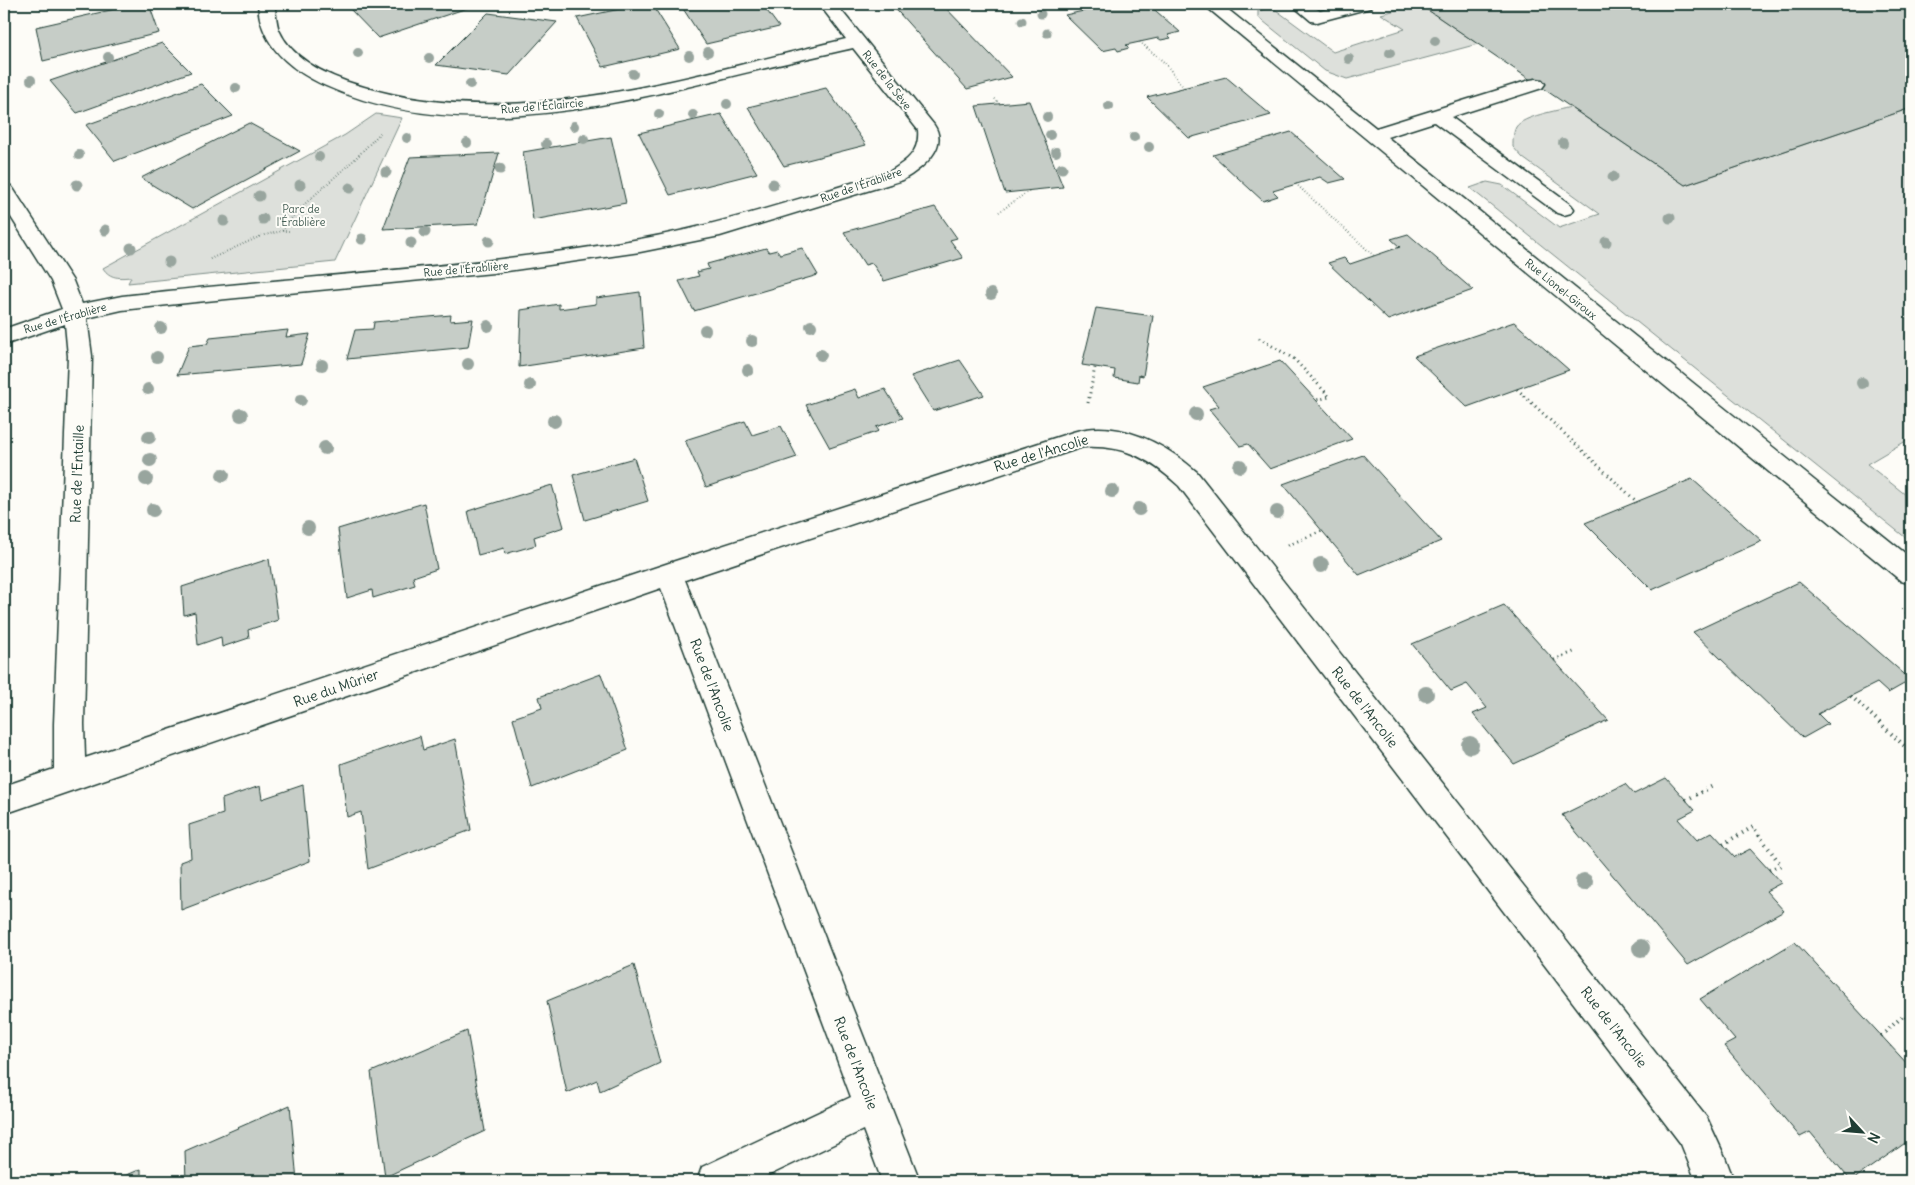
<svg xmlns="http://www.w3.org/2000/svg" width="1915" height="1185" font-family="Delius,sans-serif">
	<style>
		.green { fill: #dde0db; stroke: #7e8e88 }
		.building { fill: #c6cdc7; stroke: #1f3d34 }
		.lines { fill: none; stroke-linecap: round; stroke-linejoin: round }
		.minor-casing { stroke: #1f3d34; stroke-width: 3 }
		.path-far2 { stroke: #1f3d34; stroke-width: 2; stroke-dasharray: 0.5 2.5; stroke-linecap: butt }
		.path-far1 { stroke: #1f3d34; stroke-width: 3; stroke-dasharray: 1 4; stroke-linecap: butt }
		.path { stroke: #1f3d34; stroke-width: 4; stroke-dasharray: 1 4.5; stroke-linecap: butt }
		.minor { fill: #fdfcf7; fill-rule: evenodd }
		.tree { fill: #98a59e }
		.labels { text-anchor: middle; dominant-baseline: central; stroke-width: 4; stroke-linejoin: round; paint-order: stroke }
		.far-street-label { font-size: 11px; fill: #1f3d34; stroke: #fdfcf7 }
		.far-park-label { font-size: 11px; fill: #455e55; stroke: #fdfcf7 }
		.street-label { font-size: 14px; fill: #1f3d34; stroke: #fdfcf7 }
	</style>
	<rect width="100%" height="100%" fill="#fdfcf7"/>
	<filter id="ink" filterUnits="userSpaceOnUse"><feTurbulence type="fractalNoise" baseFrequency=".02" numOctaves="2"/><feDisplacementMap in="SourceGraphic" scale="10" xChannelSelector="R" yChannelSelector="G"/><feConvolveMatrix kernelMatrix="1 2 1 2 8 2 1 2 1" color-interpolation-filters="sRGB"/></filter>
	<g filter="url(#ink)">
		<path class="green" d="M1419,4L1478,44L1347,79L1325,71L1258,17V11L1269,8L1276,10L1333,52L1405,29L1381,14Z
			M1570,107L1685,185L1911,108V438L1867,464L1911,499V542L1470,188L1487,182L1502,185L1559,228L1600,214L1523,158L1513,147C1513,140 1513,133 1516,127C1523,116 1557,111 1570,107Z
			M376,114L402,118L335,262L128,283L131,277C120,278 110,279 103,268L345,135Z"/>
		<path class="building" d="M137,4H149L159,33L43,61L36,27Z
			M363,4H475L476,5L378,38L349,8Z
			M644,4H652L680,49L603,67L577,18Z
			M680,4H762L779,27L706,44Z
			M891,4H942L1012,77L967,89Z
			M1116,4H1148L1180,32L1168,35L1171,38L1161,40L1158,38L1126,45L1129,48L1118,51L1116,48L1102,51L1065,15Z
			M1419,4H1911V108L1685,185Z
			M488,13L557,22L509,75L436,65Z
			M162,43L191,72L77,113L50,81Z
			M1226,77L1271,115L1189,138L1147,97Z
			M201,84L233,116L115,161L86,125Z
			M826,88L866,145L784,166L748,107Z
			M1029,101L1063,187L1005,193L976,106Z
			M721,114L757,173L670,195L639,133Z
			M249,123L300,151L192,209L141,178Z
			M1291,132L1345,179L1329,183L1320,177L1273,191L1278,196L1263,201L1213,155Z
			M611,137L626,203L533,220L523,152Z
			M499,153L478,224L383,229L410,157Z
			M935,207L957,238L950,240L963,258L884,281L872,263L865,265L844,232Z
			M1408,234L1473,290L1388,320L1328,263L1344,258L1350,264L1400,247L1391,239Z
			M766,248L769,252L777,250L780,254L802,248L818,275L694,311L679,281L699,276L697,272L709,269L707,264Z
			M640,292L644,348L519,367L521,310L559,304V309L596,304V298Z
			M1096,308L1153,316L1143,376L1139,375L1138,382L1114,378L1115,370L1082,365Z
			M451,315L450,321L473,319L468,347L347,359L355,330L373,329L374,322Z
			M1514,322L1569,370L1467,407L1414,356Z
			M288,330L286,337L310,334L301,364L177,375L189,346L207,344L210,338Z
			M960,360L984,395L933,411L911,376Z
			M1280,361L1352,439L1270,469L1248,444L1240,446L1209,409L1219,406L1203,387Z
			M855,389L859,398L885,389L903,418L876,427L879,431L830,448L806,405Z
			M745,421L752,435L781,426L797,457L706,487L685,440Z
			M1363,455L1441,541L1359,575L1283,484Z
			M634,458L648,501L585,520L573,475Z
			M1692,479L1762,541L1652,590L1585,523Z
			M552,485L564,527L534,537L536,545L505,554L504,548L478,555L468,511Z
			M424,503L437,569L413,577L415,585L373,598L372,590L347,598L338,529Z
			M269,559L278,620L248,630L249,638L222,647L221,637L198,645L195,612L184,615L182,587Z
			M1799,582L1911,680L1888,693L1877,683L1851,696L1818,714L1828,724L1803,738L1693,632Z
			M1504,605L1608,720L1514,764L1473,714L1487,708L1467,684L1451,691L1412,644Z
			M601,674L628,750L532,788L513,718L542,708L539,697Z
			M420,736L423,750L455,739L471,830L368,869L361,812L347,817L341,764Z
			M1666,778L1695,810L1678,819L1697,840L1712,832L1735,857L1750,849L1781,883L1766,891L1784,911L1688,965L1562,815L1625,784L1634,794Z
			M303,785L310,861L181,910L180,862L191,858L189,825L223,814L222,799L260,786L262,799Z
			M1795,942L1911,1068V1139L1851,1181L1810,1132L1800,1137L1724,1046L1735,1040L1700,999Z
			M634,965L660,1063L600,1091L597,1080L567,1093L547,1001Z
			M467,1031L485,1131L385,1177L371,1072Z
			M290,1105L297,1181H186L185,1151Z
			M141,1169V1181H113Z"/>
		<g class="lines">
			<g class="minor-casing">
				<path id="minor" d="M258,4H274C276,12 276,22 279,30C293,62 333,78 364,87C518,134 694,74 846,39L819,4H836L934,125C950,148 920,170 903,180L720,236L640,252L493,273L196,302L122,310L87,318L92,356L84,724L85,758L669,563L1073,432C1118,418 1165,444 1197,472L1707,1118L1725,1157L1734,1181H1696L1681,1144L1179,486C1149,458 1125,445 1083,447L685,580L920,1181H882L863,1130L757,1181H697L702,1167L851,1097L661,588L4,814V786L54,769V724L68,356L65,324L4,345V329L62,309L51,281L4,206V184L11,186L14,190L73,281L82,304L122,296C294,276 469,269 640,239C725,224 806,196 889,172C907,161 920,152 918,130L853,48C809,58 764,68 720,79C593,110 451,142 326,86C290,70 260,45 258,4Z
					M1203,4H1221L1376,128L1530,80L1536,79L1542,80L1545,84L1542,88L1451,117L1571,205L1574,209L1571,213L1564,215L1557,213L1434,122L1387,137L1911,558V584L1901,581Z
					M1291,4H1309L1320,11L1346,4H1372L1370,8L1317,22L1311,21Z"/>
			</g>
			<path class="path-far2" d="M1140,42L1165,63L1184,88
				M995,99L999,103
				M1296,184L1374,256
				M999,212L1029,191
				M282,231H290
				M210,259L261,236L282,231L297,211L355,159L381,132"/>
			<path class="path-far1" d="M1259,338L1294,359L1330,397L1316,400
				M1517,389L1637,502
				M1088,403L1095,367
				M1288,545L1322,531
				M1902,609L1911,617
				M1554,660L1576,651"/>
			<path class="path" d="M1851,696L1911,752
				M1686,800L1713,786
				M1723,844L1753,827L1781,865L1769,870
				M1881,1036L1904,1015L1911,1022"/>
			<use href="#minor" class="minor"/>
		</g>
		<g class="tree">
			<circle cx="1041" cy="14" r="4.5"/>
			<circle cx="1022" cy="21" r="4.5"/>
			<circle cx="1047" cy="33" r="4.5"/>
			<circle cx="1435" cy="41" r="5"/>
			<circle cx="708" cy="52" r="5"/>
			<circle cx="358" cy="53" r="5"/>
			<circle cx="1390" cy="53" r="5"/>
			<circle cx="689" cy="56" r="5"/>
			<circle cx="108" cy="57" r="5"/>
			<circle cx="429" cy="58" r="5"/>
			<circle cx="1349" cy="59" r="5"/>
			<circle cx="633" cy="74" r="5"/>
			<circle cx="31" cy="80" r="5"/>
			<circle cx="470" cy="84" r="5"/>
			<circle cx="236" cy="88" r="5"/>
			<circle cx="727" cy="104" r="5"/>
			<circle cx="1109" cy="106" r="5"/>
			<circle cx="659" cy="114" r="5"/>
			<circle cx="693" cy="115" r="5"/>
			<circle cx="1047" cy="117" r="5"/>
			<circle cx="574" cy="126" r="5"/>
			<circle cx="1050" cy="135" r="5"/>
			<circle cx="1134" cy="137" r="5"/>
			<circle cx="407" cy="138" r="5"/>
			<circle cx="584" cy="139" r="5"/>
			<circle cx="467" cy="143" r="5"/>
			<circle cx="1563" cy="143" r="5"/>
			<circle cx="546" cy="144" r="5"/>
			<circle cx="1149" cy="147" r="5"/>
			<circle cx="1056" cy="152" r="5"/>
			<circle cx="79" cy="155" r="5"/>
			<circle cx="319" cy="157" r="5"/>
			<circle cx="1062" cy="168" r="5.5"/>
			<circle cx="500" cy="169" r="5.5"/>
			<circle cx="386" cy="172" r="5.5"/>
			<circle cx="1613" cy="177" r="5.5"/>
			<circle cx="773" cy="184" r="5.5"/>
			<circle cx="77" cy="185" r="5.5"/>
			<circle cx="300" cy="185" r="5.5"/>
			<circle cx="350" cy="188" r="5.5"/>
			<circle cx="259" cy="196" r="5.5"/>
			<circle cx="1670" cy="218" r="5.5"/>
			<circle cx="263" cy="219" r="5.5"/>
			<circle cx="224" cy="221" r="5.5"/>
			<circle cx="105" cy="230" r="5.5"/>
			<circle cx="425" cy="232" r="5.5"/>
			<circle cx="362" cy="239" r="5.5"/>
			<circle cx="489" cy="241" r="5.5"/>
			<circle cx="1606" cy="242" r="5.5"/>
			<circle cx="411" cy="243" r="5.5"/>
			<circle cx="131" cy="248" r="5.5"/>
			<circle cx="169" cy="262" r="5.5"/>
			<circle cx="991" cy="294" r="6"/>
			<circle cx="488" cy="326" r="6"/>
			<circle cx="811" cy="326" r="6"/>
			<circle cx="161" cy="328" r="6"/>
			<circle cx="705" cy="330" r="6"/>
			<circle cx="752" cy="341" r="6"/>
			<circle cx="821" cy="355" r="6"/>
			<circle cx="157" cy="357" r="6"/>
			<circle cx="468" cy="364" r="6"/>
			<circle cx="322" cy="365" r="6"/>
			<circle cx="748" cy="370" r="6"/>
			<circle cx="1862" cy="383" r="6"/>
			<circle cx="530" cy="385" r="6"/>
			<circle cx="148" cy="389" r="6"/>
			<circle cx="301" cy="400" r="6"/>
			<circle cx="1196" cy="414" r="7"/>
			<circle cx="241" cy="415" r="7"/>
			<circle cx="554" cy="421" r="7"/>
			<circle cx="149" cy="437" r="7"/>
			<circle cx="325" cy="448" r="7"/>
			<circle cx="150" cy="460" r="7"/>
			<circle cx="1240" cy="466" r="7"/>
			<circle cx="223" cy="475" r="7"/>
			<circle cx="146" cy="479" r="7"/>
			<circle cx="1112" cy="491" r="7"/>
			<circle cx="1139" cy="509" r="7"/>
			<circle cx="153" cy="510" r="7"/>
			<circle cx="1277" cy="512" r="7"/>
			<circle cx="308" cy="528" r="7"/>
			<circle cx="1321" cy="565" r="8"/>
			<circle cx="1426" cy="694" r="8"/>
			<circle cx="1470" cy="745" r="9"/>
			<circle cx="1584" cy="882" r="9"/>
			<circle cx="1641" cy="948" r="9"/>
		</g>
	</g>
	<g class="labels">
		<g class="far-street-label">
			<text transform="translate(887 80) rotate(52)">Rue de la Sève</text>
			<text transform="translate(542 106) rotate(-5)">Rue de l'Éclaircie</text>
			<text transform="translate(861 185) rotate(-19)">Rue de l'Érablière</text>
			<text transform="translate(466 269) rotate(-5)">Rue de l'Érablière</text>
			<text transform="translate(1561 289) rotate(39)">Rue Lionel-Giroux</text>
			<text transform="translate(65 318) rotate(-16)">Rue de l'Érablière</text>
		</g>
		<g class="far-park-label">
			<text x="301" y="209">Parc de<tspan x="301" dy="13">l'Érablière</tspan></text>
		</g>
		<g class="street-label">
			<text transform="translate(1041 453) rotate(-17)">Rue de l'Ancolie</text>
			<text transform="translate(77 474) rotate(-88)">Rue de l'Entaille</text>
			<text transform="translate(712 685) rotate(69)">Rue de l'Ancolie</text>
			<text transform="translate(336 688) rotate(-19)">Rue du Mûrier</text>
			<text transform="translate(1365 707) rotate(52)">Rue de l'Ancolie</text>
			<text transform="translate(1614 1027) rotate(52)">Rue de l'Ancolie</text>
			<text transform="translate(856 1063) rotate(69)">Rue de l'Ancolie</text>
		</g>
	</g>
	<rect width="1915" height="1185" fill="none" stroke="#fdfcf7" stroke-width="20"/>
	<rect x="10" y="10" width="1895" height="1165" fill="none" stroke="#1f3d34" stroke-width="2" filter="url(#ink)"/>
	<g transform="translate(1862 1132) rotate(116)" stroke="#fdfcf7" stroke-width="4" paint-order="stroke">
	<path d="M0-4L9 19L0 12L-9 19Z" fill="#1f3d34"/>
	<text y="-8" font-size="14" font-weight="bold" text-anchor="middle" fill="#1f3d34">N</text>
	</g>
</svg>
